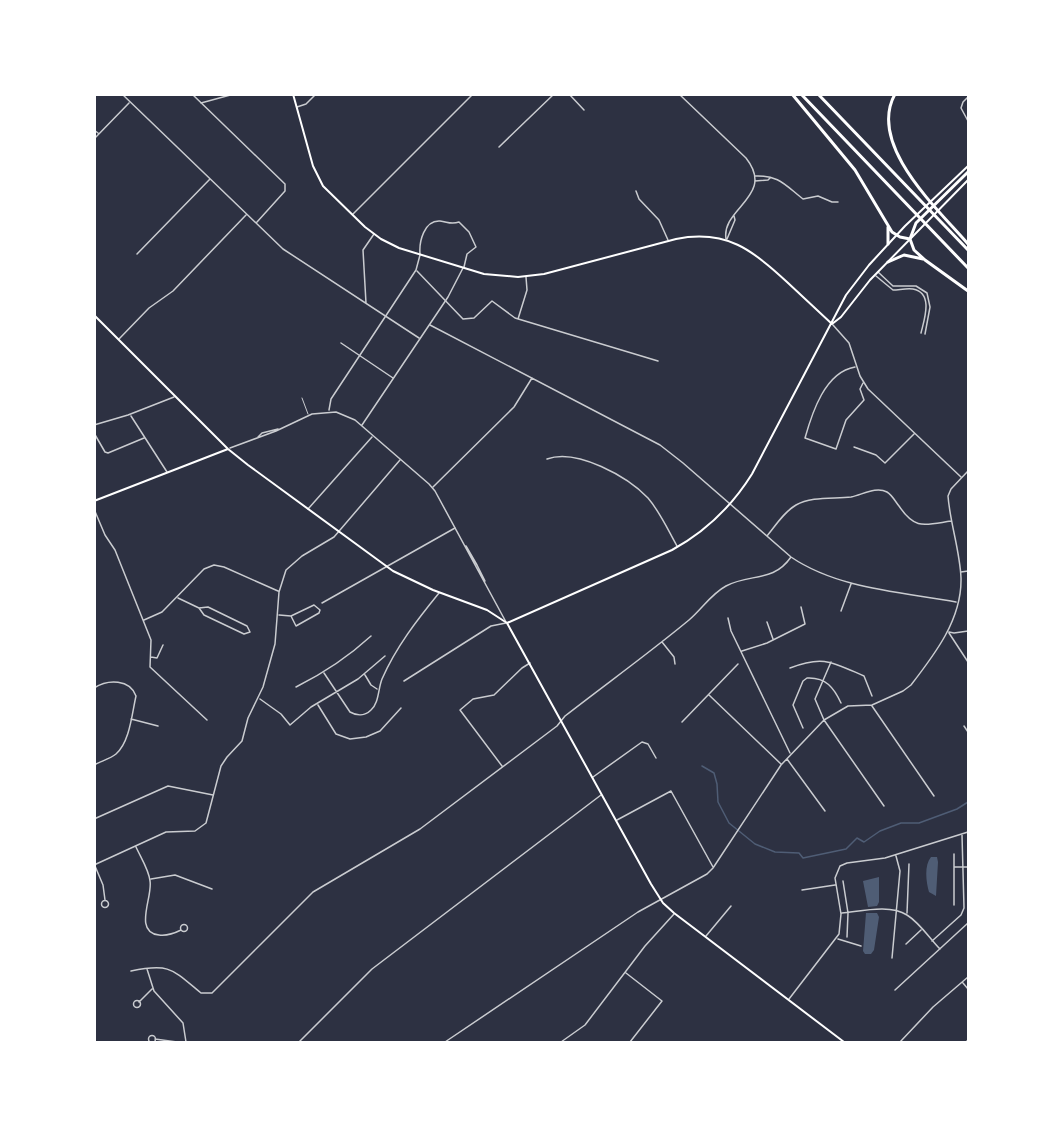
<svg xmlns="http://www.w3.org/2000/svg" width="1063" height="1137" font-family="Mulish,sans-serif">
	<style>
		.water { fill: #4f5d75 }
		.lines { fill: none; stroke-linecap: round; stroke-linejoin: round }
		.stream { stroke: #4f5d75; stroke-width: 1.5 }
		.service { stroke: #caccd0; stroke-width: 1 }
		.minor { stroke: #caccd0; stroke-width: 1.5 }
		.tertiary { stroke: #caccd0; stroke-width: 1.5 }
		.primary { stroke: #fff; stroke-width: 2 }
		.motorway { stroke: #fff; stroke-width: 3 }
	</style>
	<rect width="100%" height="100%" fill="#2d3142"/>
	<path class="water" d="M931,857H937L938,862L936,896L929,892C926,882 924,865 931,857Z
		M879,877V902L877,906L868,907L863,881Z
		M866,913H877L879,917L874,950L871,954H865L863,951Z"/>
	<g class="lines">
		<path class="stream" d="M702,766L714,773L717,784L718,802L729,823L755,844L775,852L799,853L803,858L846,849L857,838L864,842L880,831L901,823H919L957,809L968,802"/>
		<path class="service" d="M302,398L308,414"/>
		<path class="minor" d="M122,94L283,249L419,338
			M192,94L285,184V191L257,222
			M569,94L584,110
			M679,94L746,158C776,196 721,208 726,239
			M968,97L963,102L961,108L968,121
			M201,103L234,94
			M297,107L306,104L316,94
			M94,130L98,133
			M94,139L129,103
			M499,147L554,94
			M755,176C779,175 785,185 803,199L818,196L832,202H838
			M755,181L768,180L770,178
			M636,191L639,199L659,220L668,240
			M353,214L473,94
			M727,239L735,220L734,216
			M137,254L210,179
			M420,254C419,242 424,220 440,221C448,222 451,225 459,222L469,232L476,247L467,254L464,267
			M417,271L463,319L474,318L492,301L515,318L658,361
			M878,272L893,286H916L927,293L930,307L925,334
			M876,276L893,290C899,290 906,288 913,289C934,293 924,320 921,333
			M366,303L363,250L374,234
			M518,319L527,290L526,277
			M430,325L660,445L683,463L791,557C838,589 902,592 956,602
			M833,325L849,343L860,376L868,389L961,477
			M119,339L149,308L173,291L246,215
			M341,343L393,378
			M855,367C825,372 812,413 805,438L836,449L846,420L864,400L860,389L863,383
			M131,416L167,472
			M94,425L128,415L174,397
			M94,433L105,452L108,453L144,438
			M854,447L876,455L885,463L914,434
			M547,459C577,448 628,477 648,498C660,512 668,530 677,546
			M433,487L514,407L532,378
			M94,509L105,535L115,550L151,640L150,667L207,720
			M308,509L372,437
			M767,536C776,525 784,512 796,505C811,496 834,499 851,497C862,495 876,486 887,492C892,495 895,501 899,506C915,530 924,525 951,521
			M961,572L968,571
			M178,598L199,608L204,615L244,634L250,632L247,626L208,607L199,608
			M322,603L455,528
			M841,611L851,584
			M279,615L291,616L314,605L320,610L319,613L296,626L291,616
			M728,618L731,631L790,753
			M144,620L162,612L204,569L214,565L224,567L278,591
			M767,622L773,639
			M949,632L954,633L968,631
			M949,633L968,662
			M662,642L674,657L675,664
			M742,651L767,643L805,624L801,607
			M151,657L157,658L163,645
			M831,662L815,699L824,720L884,806
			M790,668C823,655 832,662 864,676L872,696
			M324,673L350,712C357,716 365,716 371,710C379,703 378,689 382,679C396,647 417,620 439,593
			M365,675L371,685L377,689
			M404,681L491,626L506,623
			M296,687C324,673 347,658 371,636
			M94,688C108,679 130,679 136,696C132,713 130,742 116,754C110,759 101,761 94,765
			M709,695L781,764
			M260,699L281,714L290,725L311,707L358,679L385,656
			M318,705L336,734L350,739L366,737L380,731L401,708
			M872,706L934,796
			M131,719L158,726
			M682,722L738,664
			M964,726L968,732
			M803,728L793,705L803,681L807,678C826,677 834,688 841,703
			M787,759L825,811
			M502,766L460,710L473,699L494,695L522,668L530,663
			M593,777L642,742L648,744L656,758
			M94,819L168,786L213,795
			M617,820L671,791L713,867
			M136,847C141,858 149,870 150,881C153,897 133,932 159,935C166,936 175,933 181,930
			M954,854V905
			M94,865L166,832L195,831L206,823L221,766L227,757L242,741L248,718L263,687L275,644L279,592L286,570L302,556L334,537L400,460
			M95,866L103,885L105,900
			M955,867H968
			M151,879L175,875L212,889
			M843,881L848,913L847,937
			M802,890L835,885
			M101.5 904a3.5 3.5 0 1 1 7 0a3.5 3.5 0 1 1-7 0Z
			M842,913C862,911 890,904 907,915C920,923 930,939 940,949
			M907,913L909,864
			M180.5 928a3.5 3.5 0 1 1 7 0a3.5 3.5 0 1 1-7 0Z
			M706,936L731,906
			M838,939L861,946
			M932,941L961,915L964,908L962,835
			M906,944L921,930
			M892,958L900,871L896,856
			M147,969L154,991L183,1023L186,1042
			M131,971C170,963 172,969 201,993H212L313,892L420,829L557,726L565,716C606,684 648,654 689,620C702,609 711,594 726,586C750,573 773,583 791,557
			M626,973L662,1001L630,1042
			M963,983L968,989
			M895,990L968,923
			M789,999L839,934L841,914L835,878L840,866L847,863L885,858L968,832
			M133.5 1004a3.5 3.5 0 1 1 7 0a3.5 3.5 0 1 1-7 0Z
			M139,1002L152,989
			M148.5 1039a3.5 3.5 0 1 1 7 0a3.5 3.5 0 1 1-7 0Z
			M155,1039L177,1042
			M299,1042L372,969L601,795
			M445,1042L638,912L707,874L713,868L781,765L824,720L848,706L872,705L903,691L911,685C935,654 962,619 961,578C960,551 950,523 948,496L951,489L968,471
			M561,1042L585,1025L645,946L674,914
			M756,1042H761
			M900,1042L933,1007L968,977
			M966,1042L968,1040"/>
		<path class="tertiary" d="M329,410L331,399L416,270L420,255
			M362,425L448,297L463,268
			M258,437L262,433L278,429
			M230,448L276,431L312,414L336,412L355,420L429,484L435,491L506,622
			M466,546L477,565L485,581"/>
		<path class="primary" d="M293,94L313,166L323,186L365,227L381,239L399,248L484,274L518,277L544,274L676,239C726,229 753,250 787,282C802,296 817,310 832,324
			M94,315L228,449L248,465L393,571L433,590L487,610L507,623L651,884L663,903L674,913L844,1042
			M832,324L841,317L870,280L968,180
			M94,501L228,449
			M507,623L672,550C705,532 732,506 752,474L846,295L869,265L905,226L968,166"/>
		<path class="motorway" d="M792,94L855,170L892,232L900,237L910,239
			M801,94L968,268
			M818,94L968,250
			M895,94C867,145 937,208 968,244
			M968,172L916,223L910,239L914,250L925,260L968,291
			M888,244V227
			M888,262L904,255L923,259"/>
	</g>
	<rect width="1063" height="1137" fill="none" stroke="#ffffff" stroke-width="192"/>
</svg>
